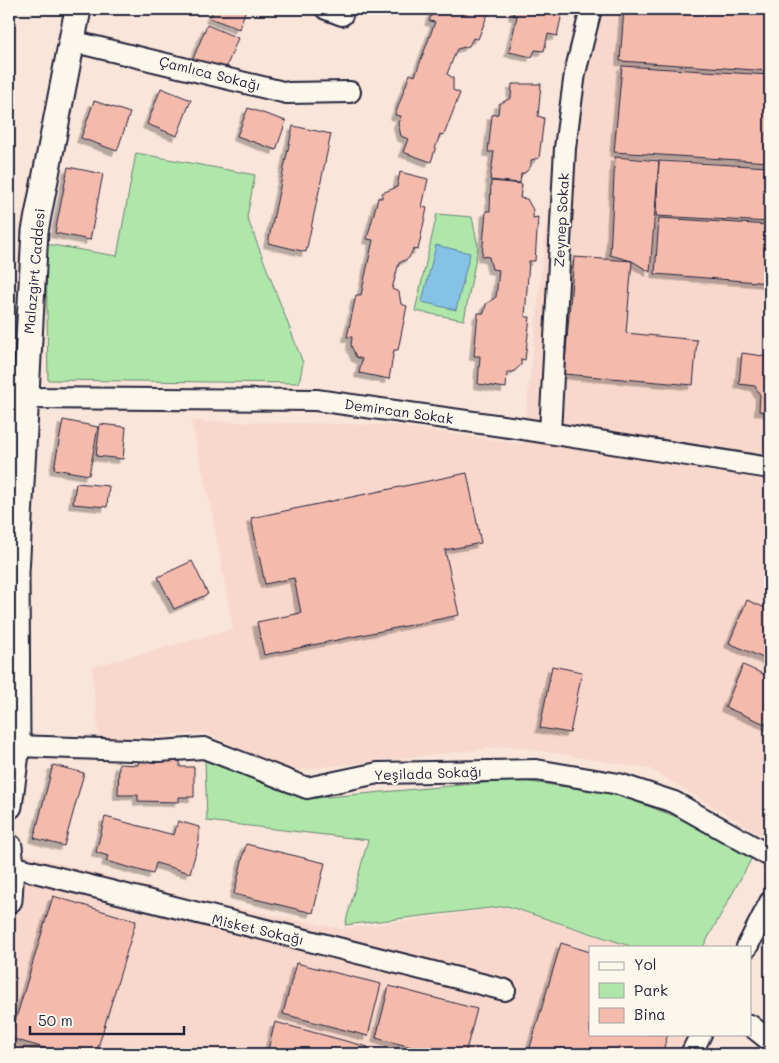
<svg xmlns="http://www.w3.org/2000/svg" width="779" height="1063" font-family="Mali,sans-serif">
	<style>
		.built { fill: #f8d8cc }
		.green { fill: #afe7aa; stroke: #688472 }
		.water { fill: #85c2e5; stroke: #5d82a1 }
		.building { fill: #f4bbad; stroke: #22223b; filter: url(#shadow) }
		.lines { fill: none; stroke-linecap: round; stroke-linejoin: round }
		.service-casing { stroke: #22223b; stroke-width: 14 }
		.minor-casing { stroke: #22223b; stroke-width: 24 }
		.tertiary-casing { stroke: #22223b; stroke-width: 29 }
		.service { stroke: #fbf7ec; stroke-width: 10 }
		.minor { stroke: #fbf7ec; stroke-width: 20 }
		.tertiary { stroke: #fbf7ec; stroke-width: 25 }
		.labels { text-anchor: middle; dominant-baseline: central; stroke-width: 4; stroke-linejoin: round; paint-order: stroke }
		.street-label { font-size: 14px; fill: #22223b; stroke: #fbf7ec }
	</style>
	<defs>
		<filter id="shadow"><feDropShadow dx="-4.5" dy="4.5" stdDeviation="0" flood-color="#0004"/></filter>
	</defs>
	<rect width="100%" height="100%" fill="#f9e5d9"/>
	<filter id="ink" filterUnits="userSpaceOnUse"><feTurbulence type="fractalNoise" baseFrequency=".02" numOctaves="2"/><feDisplacementMap in="SourceGraphic" scale="10" xChannelSelector="R" yChannelSelector="G"/><feConvolveMatrix kernelMatrix="1 2 1 2 8 2 1 2 1" color-interpolation-filters="sRGB"/></filter>
	<g filter="url(#ink)">
		<path class="built" d="M579,9H770V840L650,769L510,746L289,771L206,733L99,740L92,667L233,629L212,513L191,421L391,425L523,444L560,95Z
			M24,854L201,901L343,929L507,907L632,947H590V1034H686L680,1054H9V903Z"/>
		<path class="green" d="M136,153L255,175L247,217L303,363L299,383L48,380L46,244L117,256Z
			M437,214L472,217L478,247L464,320L415,311Z
			M205,760L305,799L517,780L616,794L682,819L753,856L703,947H633L507,906L345,925L368,840L207,821Z"/>
		<path class="water" d="M436,245L470,253L456,310L422,302Z"/>
		<path class="building" d="M214,9H246L239,29L210,18Z
			M434,9H490L478,39L473,38L469,46L457,49L447,74L453,78V90L460,93L444,135L440,134L431,162L403,152L408,139L401,136L398,123L401,116L395,115L410,74L415,76L435,22L429,21Z
			M514,9H563L557,36L548,34L544,51L535,50L532,57L509,52L517,16L513,15Z
			M624,9H770V71L620,61Z
			M207,25L238,38L224,73L192,61Z
			M622,66L770,75V162L614,152Z
			M512,84H541L538,116L544,118L539,158L531,160V166L526,172L521,174L520,183L490,180L494,152H488L492,115L498,114L499,104L511,98Z
			M161,88L191,100L177,136L147,124Z
			M94,101L130,113L117,151L81,138Z
			M248,108L286,121L276,150L237,136Z
			M293,126L331,134L306,252L268,243Z
			M615,157L659,161L650,272L632,261L610,255Z
			M659,161L770,167V222L656,216Z
			M68,167L103,174L90,240L55,233Z
			M400,172L428,179L422,207L427,208L418,250L413,249L409,258L399,263L392,289L399,292L401,304L407,306L398,350H394L389,379L359,373L362,359L356,357L351,345L352,337H347L356,295H361L373,240L367,239L378,198H382V193L397,187Z
			M491,181L522,184L520,198L527,199L533,210V218L538,217L535,261H529L525,317H530L525,360L521,359V365L513,372H507L506,388L478,384L480,356H474L478,313H484L486,304L496,297L499,270L492,269L489,257L482,256L486,211H490Z
			M659,218L770,225V283L655,274Z
			M574,257L632,261L626,333L697,340L693,385L564,374Z
			M742,353L770,357V412L759,411L760,395L755,386L739,384Z
			M63,420L98,427L89,475L54,469Z
			M100,424L126,427L123,459L96,456Z
			M467,473L481,543L445,550L459,615L264,655L257,622L301,613L294,578L265,584L251,518Z
			M76,483L109,486L107,507L73,504Z
			M192,561L208,594L174,609L158,577Z
			M747,600L770,610V661L729,643Z
			M743,665L770,677V726L725,707Z
			M552,666L582,672L570,733L540,728Z
			M139,760L180,761V767H194V797H179V802L138,801V795H118L119,764L138,765Z
			M53,765L84,773L64,846L34,838Z
			M105,817L174,835L178,821L199,827V841L190,873L156,863L153,874L106,861L108,856L96,852Z
			M246,844L325,863L313,913L234,894Z
			M53,896L136,921L96,1054H65L10,1038Z
			M561,943L590,952V1034H668L662,1054H528Z
			M296,963L381,984L368,1036L283,1014Z
			M389,986L477,1009L465,1054H439L376,1038Z
			M275,1022L368,1047L366,1054H267Z"/>
		<g class="lines">
			<g class="service-casing">
				<path id="service" d="M9,398H25"/>
			</g>
			<g class="minor-casing">
				<path id="minor" d="M326,9L342,15
					M71,41L287,93L350,92
					M25,398L316,400L517,428L770,468
					M550,433L565,148L575,73L591,9
					M17,746L159,751L204,748L307,788L378,773L536,770L619,784L674,802L770,856
					M11,866C175,908 340,948 505,990
					M747,947L770,902
					M750,1025L770,1041
					M691,1054L701,1034"/>
			</g>
			<g class="tertiary-casing">
				<path id="tertiary" d="M9,806L17,746L16,573L35,231L78,9
					M9,847L11,866L9,900"/>
			</g>
			<use href="#service" class="service"/>
			<use href="#minor" class="minor"/>
			<use href="#tertiary" class="tertiary"/>
		</g>
	</g>
	<g class="labels">
		<g class="street-label">
			<text transform="translate(210 73) rotate(14)">Çamlıca Sokağı</text>
			<text transform="translate(561 220) rotate(-87)">Zeynep Sokak</text>
			<text transform="translate(34 271) rotate(-85)">Malazgirt Caddesi</text>
			<text transform="translate(399 411) rotate(8)">Demircan Sokak</text>
			<text transform="translate(428 773) rotate(-2)">Yeşilada Sokağı</text>
			<text transform="translate(258 929) rotate(13)">Misket Sokağı</text>
		</g>
	</g>
	<rect width="779" height="1063" fill="none" stroke="#fbf7ec" stroke-width="30"/>
	<rect x="15" y="15" width="749" height="1033" fill="none" stroke="#22223b" stroke-width="2" filter="url(#ink)"/>
	<rect x="589" y="946" width="162" height="90" fill="#fbf7ec" stroke="#a4a2a5"/>
	<rect x="599" y="962" width="25" height="8" fill="#fbf7ec" stroke="#a4a2a5"/>
	<text x="634" y="970" font-size="15" fill="#22223b">Yol</text>
	<rect x="599" y="983" width="25" height="15" fill="#afe7aa" stroke="#a4a2a5"/>
	<text x="634" y="996" font-size="15" fill="#22223b">Park</text>
	<rect x="599" y="1008" width="25" height="15" fill="#f4bbad" stroke="#a4a2a5"/>
	<text x="634" y="1020" font-size="15" fill="#22223b">Bina</text>
	<path d="M30 1026v8h154v-8" fill="none" stroke="#22223b" stroke-width="2.5"/>
	<text x="38" y="1026" font-size="15" fill="#22223b" stroke="#fbf7ec" stroke-width="4" paint-order="stroke">50 m</text>
</svg>
